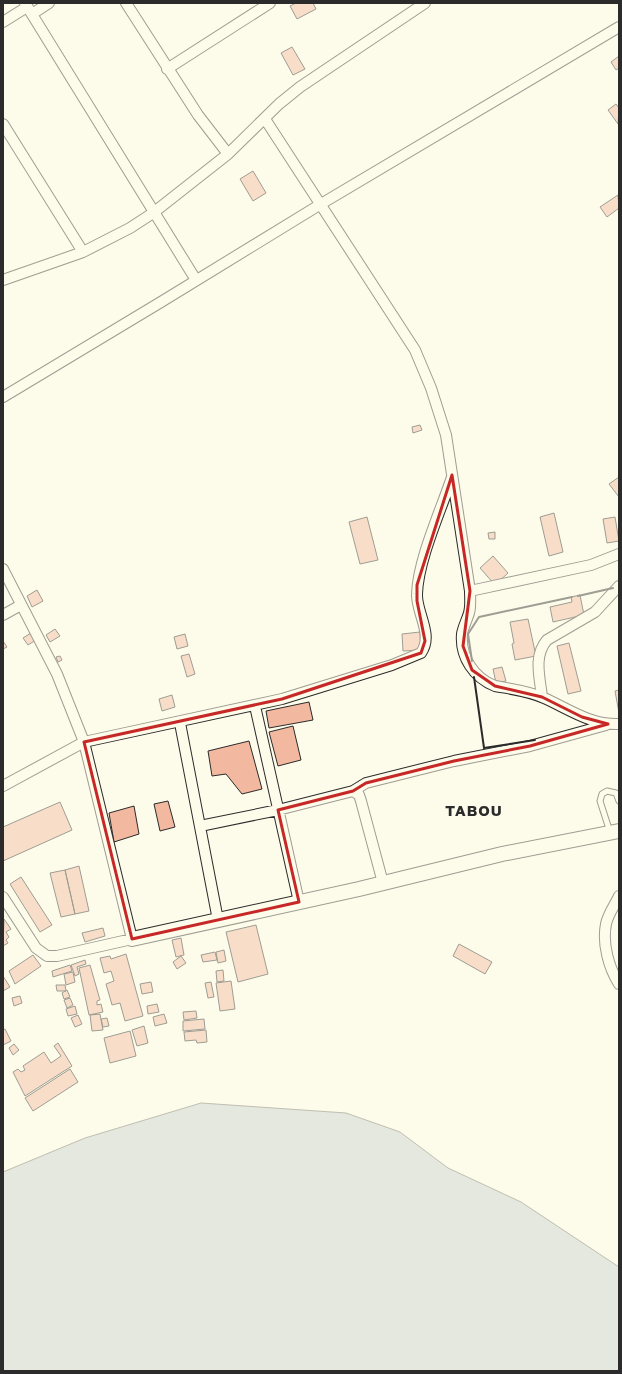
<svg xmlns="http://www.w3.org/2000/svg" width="622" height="1374" font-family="'Golos Text',sans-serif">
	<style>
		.water { fill: #c7d0d0; stroke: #74746e }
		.building { fill: #f2b8a0; stroke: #2b2b2b }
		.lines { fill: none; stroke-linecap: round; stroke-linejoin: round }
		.lane-casing { stroke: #2b2b2b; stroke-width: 7 }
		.street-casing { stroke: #2b2b2b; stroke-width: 12 }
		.secondary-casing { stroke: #2b2b2b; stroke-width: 16 }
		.lane { stroke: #fdfbea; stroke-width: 5 }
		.street { stroke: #fdfbea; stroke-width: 10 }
		.secondary { stroke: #fdfbea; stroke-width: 14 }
		.wall { stroke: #2b2b2b; stroke-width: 2 }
		.marked { fill: none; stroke: #c62828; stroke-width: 3; stroke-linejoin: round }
		.labels { text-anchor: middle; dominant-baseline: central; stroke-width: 3; stroke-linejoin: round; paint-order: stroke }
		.district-label { font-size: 15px; font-weight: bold; letter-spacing: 1px; fill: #2b2b2b; stroke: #fdfbea }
	</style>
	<rect width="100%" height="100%" fill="#fdfbea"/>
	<path class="water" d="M201,1103L346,1113L400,1132L448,1168L521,1202L619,1267V1371H3V1172L85,1138Z"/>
	<path class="building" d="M296,3H313L316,9L297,19L290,6Z
		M292,47L305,69L293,75L281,53Z
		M619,56V68L616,70L611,62Z
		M616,104L619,108L618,124L608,110Z
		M253,171L266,193L253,201L240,179Z
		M618,195L619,208L607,217L600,207Z
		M420,425L422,430L413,433L412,427Z
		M619,477V497L609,484Z
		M554,513L563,552L549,556L540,517Z
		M367,517L378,560L360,564L349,522Z
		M615,517L619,541L607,543L603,519Z
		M495,532V539H489L488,533Z
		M493,556L508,573L495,585L480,568Z
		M37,590L43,601L32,607L27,596Z
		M580,595L584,615L553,622L550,607L572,602L571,597Z
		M528,619L536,656L515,660L512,644L514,643L510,622Z
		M55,629L60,636L50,642L46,635Z
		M420,632L421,650L403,651L402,634Z
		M31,633L36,640L28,645L23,638Z
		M185,634L188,646L177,649L174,637Z
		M3,641L7,647L3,649Z
		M569,643L581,691L568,694L557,646Z
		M189,654L195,674L187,677L181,656Z
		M60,656L62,660L58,662L56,657Z
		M502,667L506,681L496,683L493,669Z
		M619,690V713L615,691Z
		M172,695L175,707L162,711L159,699Z
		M309,702L313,720L269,728L266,711Z
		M293,726L301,760L278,766L269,732Z
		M249,741L262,789L242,794L226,774L212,776L208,751Z
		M168,801L175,827L160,831L154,804Z
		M60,802L72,830L3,861V827Z
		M134,806L139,834L114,842L109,813Z
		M79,866L89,911L75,914L65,870Z
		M65,870L75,914L61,917L50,873Z
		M21,877L52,925L40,932L10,884Z
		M4,919L11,929L6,932L9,937L6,940L8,943L3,946Z
		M256,925L268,974L238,982L226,932Z
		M103,928L105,936L85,942L82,933Z
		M181,938L184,955L176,957L172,940Z
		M459,944L492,962L485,974L453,956Z
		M224,950L226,961L218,963L216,952Z
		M215,952L217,960L203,962L201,955Z
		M126,954L143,1016L125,1021L120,1003L112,1005L106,984L114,981L111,971L104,973L100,958L110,956L111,959Z
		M33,955L41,966L15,984L9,971Z
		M181,956L186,963L177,969L173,962Z
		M85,960L86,964L77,967L79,974L75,976L71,965Z
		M70,965L72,971L53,977L52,971Z
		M90,965L100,1000L97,1001V1005L101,1004L103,1012L89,1015L79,968Z
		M223,970L224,981L217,982L216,971Z
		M73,972L75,982L66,985L64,974Z
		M3,976L10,987L3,991Z
		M231,981L235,1009L220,1011L216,983Z
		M151,982L153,992L142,994L140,984Z
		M211,982L214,997L208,998L205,983Z
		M56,985H65L66,991H57Z
		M67,990L70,997L64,999L62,993Z
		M20,996L22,1003L14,1006L12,998Z
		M70,998L73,1005L67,1008L64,1000Z
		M157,1004L159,1012L148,1014L147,1006Z
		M75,1006L77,1014L68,1016L66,1009Z
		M196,1011L197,1018L184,1020L183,1012Z
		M100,1014L103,1030L92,1031L90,1015Z
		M164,1014L167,1023L155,1026L153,1017Z
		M78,1015L82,1024L75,1027L71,1018Z
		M107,1018L109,1026L103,1027L101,1019Z
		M204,1019L205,1029L183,1031V1021Z
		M144,1026L148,1043L137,1046L132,1030Z
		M5,1029L11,1041L3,1045V1030Z
		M206,1030L207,1042L197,1043L196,1040L185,1041L184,1032Z
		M130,1031L136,1056L110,1063L104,1038Z
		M58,1043L72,1066L25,1096L13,1072L18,1069L21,1072L25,1070L23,1066L44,1052L51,1063L61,1056L54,1046Z
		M14,1044L19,1050L13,1055L9,1048Z
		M70,1069L78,1082L33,1111L25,1098Z"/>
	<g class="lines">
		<g class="lane-casing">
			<path id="lane" d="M610,832L600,801L602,794L607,791L616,793L619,801"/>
		</g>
		<g class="street-casing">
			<path id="street" d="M25,3L196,280
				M126,3L198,115L228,154
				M32,14L49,3
				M3,22L27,7
				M167,69L270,3
				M265,119L415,350L431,388L446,435L470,591C470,598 471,606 469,613C467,620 463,627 462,634C460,657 474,678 495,686C511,689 529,691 544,698C569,709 590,725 619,724
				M3,124L83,252
				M3,280L83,252L130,228L153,213L228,154L279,104L300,87L425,3
				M3,397L161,302L321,204L619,27
				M3,569L57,674L84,742L132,939L57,956H47L36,948L3,897
				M470,591L591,565L619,554
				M3,615L21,605
				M542,697C540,678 533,656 547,640L595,612L619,586
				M255,706L299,902
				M180,723L218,920
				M3,786L84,742L282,699L392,665L421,653C434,635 416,612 417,594C418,560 441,510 452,477
				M353,791L366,783L454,761L530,746L606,725
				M200,826L278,810L353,791L359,795L361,801L383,883
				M619,896C615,905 608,914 606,924C602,944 609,968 619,984"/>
		</g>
		<g class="secondary-casing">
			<path id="secondary" d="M132,939L359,889L502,854L619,831"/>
		</g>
		<use href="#lane" class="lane"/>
		<use href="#street" class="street"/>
		<use href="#secondary" class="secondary"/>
		<path class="wall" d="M578,596L613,588
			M472,661L468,634L479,617L572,597
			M474,677L484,748L535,740"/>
	</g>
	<path d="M0 0H622V1374H0ZM452,475L470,591L463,646L472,670L495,686L542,697L582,717L608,724L530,746L454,761L366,783L353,791L278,810L299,902L132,939L84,742L282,699L421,653L425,641L417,601V585Z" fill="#fdfbea" fill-opacity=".55" fill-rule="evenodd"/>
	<path class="marked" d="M452,475L470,591L463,646L472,670L495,686L542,697L582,717L608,724L530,746L454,761L366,783L353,791L278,810L299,902L132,939L84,742L282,699L421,653L425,641L417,601V585Z"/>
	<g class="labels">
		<g class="district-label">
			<text x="474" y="810">TABOU</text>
		</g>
	</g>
	<rect width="622" height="1374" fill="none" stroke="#2b2b2b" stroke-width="8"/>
</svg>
